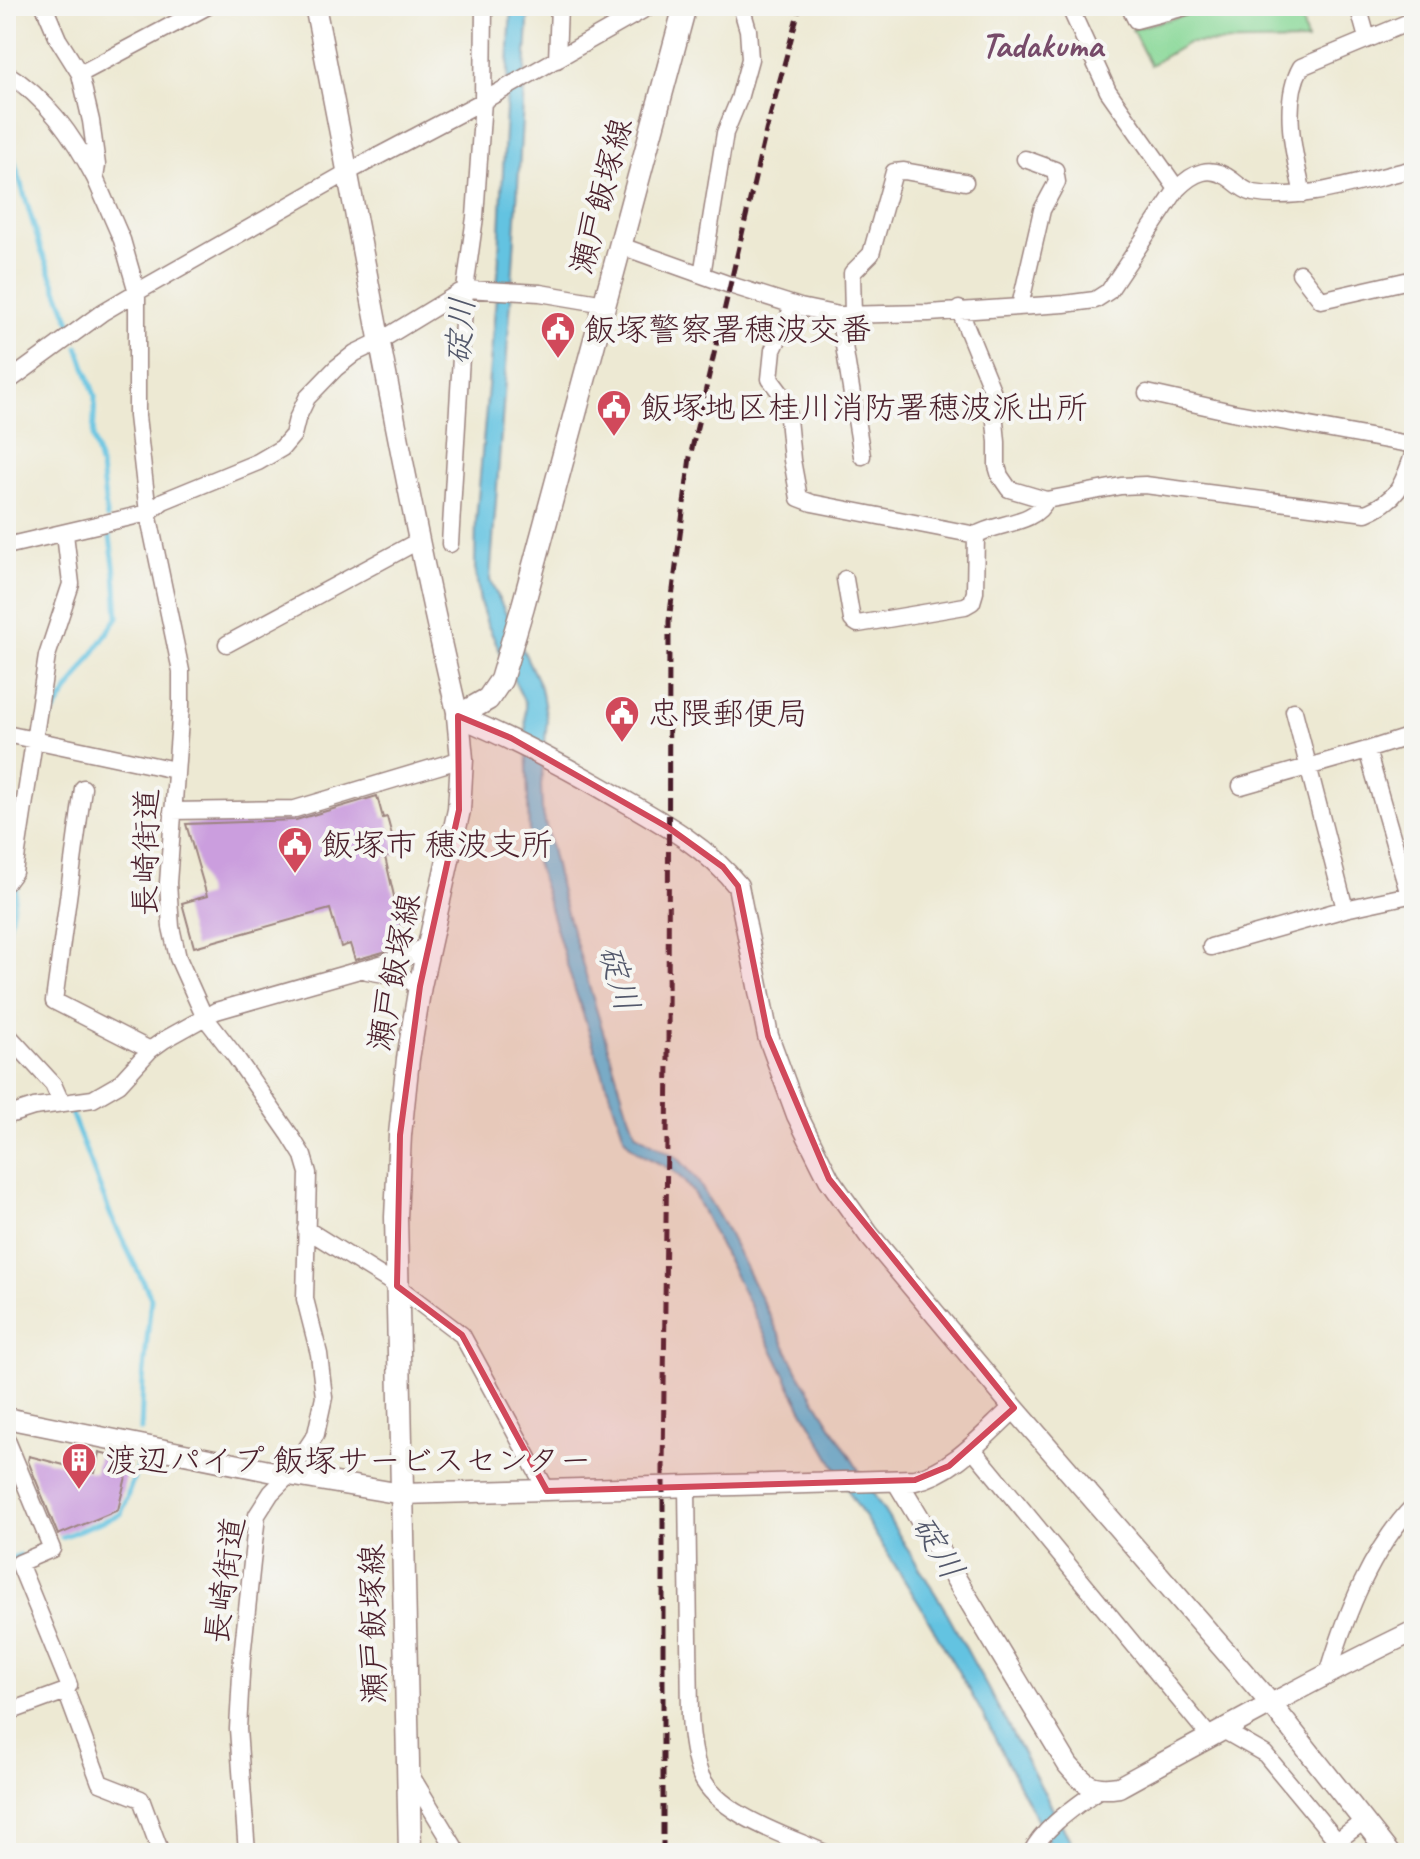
<svg xmlns="http://www.w3.org/2000/svg" width="1420" height="1859" font-family="Caveat,'Klee One',sans-serif">
	<style>
		.green { fill: #88d897; stroke: #697c61; stroke-width: 2 }
		.water { fill: #63c3e1; stroke: #567186; stroke-width: 2 }
		.lines { fill: none; stroke-linecap: round; stroke-linejoin: round }
		.stream { stroke: #63c3e1; stroke-width: 5 }
		.building { fill: #cb9ede }
		.minor-casing { stroke: #9c847f; stroke-width: 19 }
		.tertiary-casing { stroke: #9c847f; stroke-width: 23 }
		.secondary-casing { stroke: #9c847f; stroke-width: 25 }
		.minor { stroke: #fff; stroke-width: 16 }
		.tertiary { stroke: #fff; stroke-width: 20 }
		.secondary { stroke: #fff; stroke-width: 22 }
		.rail { stroke: #4a1f2b; stroke-width: 5; stroke-dasharray: 12 6; stroke-linecap: butt }
		.marked { fill: #d1495b; fill-opacity: 0.2; stroke: #d1495b; stroke-width: 6; stroke-linejoin: round }
		.labels { text-anchor: middle; dominant-baseline: central; stroke-width: 8; stroke-linejoin: round; paint-order: stroke }
		.street-label { font-size: 32px; fill: #4a1f2b; stroke: #f6f6f2 }
		.poi-label { font-size: 32px; fill: #4a1f2b; stroke: #f6f6f2; text-anchor: start }
		.water-label { font-size: 34px; font-style: italic; fill: #53586b; stroke: #f6f6f2 }
		.quarter-label { font-size: 36px; font-weight: bold; fill: #774b6a; stroke: #f6f6f2 }
	</style>
	<rect width="100%" height="100%" fill="#f6f6f2"/>
	<filter id="ink" filterUnits="userSpaceOnUse"><feTurbulence type="fractalNoise" baseFrequency=".0125" numOctaves="2"/><feDisplacementMap in="SourceGraphic" scale="16" xChannelSelector="R" yChannelSelector="G"/><feConvolveMatrix kernelMatrix="1 2 1 2 8 2 1 2 1" color-interpolation-filters="sRGB"/></filter>
	<filter id="wash" filterUnits="userSpaceOnUse"><feTurbulence type="fractalNoise" baseFrequency=".006" numOctaves="4" result="noise"/><feDisplacementMap in="SourceGraphic" scale="32" xChannelSelector="R" yChannelSelector="G"/><feGaussianBlur stdDeviation="1.8" result="paint"/><feColorMatrix in="noise" values="0 0 0 0 0 0 0 0 0 0 0 0 0 0 0 0 0 1.4 0 .05"/><feComposite in="paint" operator="in"/></filter>
	<g filter="url(#wash)">
		<rect width="100%" height="100%" fill="#ede9d3"/>
		<path class="green" d="M1219,6H1299L1307,41L1188,43L1150,65L1132,29Z"/>
		<path class="water" d="M511,6H529L511,300L490,580L541,688L547,720L541,785L542,809L562,897L627,1110L636,1134L678,1158L696,1178L725,1227L799,1374L943,1606L1077,1853H1054L981,1711L921,1607L852,1497L801,1407L694,1194C688,1186 681,1176 673,1171C655,1159 638,1157 625,1139L571,978L535,858L529,833L525,703L487,624L480,602L475,568L476,521L498,275Z"/>
		<g class="lines">
			<path class="stream" d="M6,134L41,250L73,329
				M78,347L95,396L93,438L101,468L107,518
				M42,729L118,617L115,572L110,537
				M6,942L18,877
				M68,1105L111,1216L151,1298L143,1380L141,1430
				M62,1537L121,1514L140,1460
				M6,1560L20,1555"/>
		</g>
		<g id="blocks">
			<path class="building" d="M377,796L383,818L387,817L397,854L385,857L402,931L390,934L394,949L355,960L350,944L341,947L330,909L194,947L182,903L207,896L186,824L296,820Z
				M99,1452L130,1460L118,1510L58,1535L28,1461L29,1456L95,1473Z"/>
		</g>
	</g>
	<g filter="url(#ink)">
		<use href="#blocks" fill-opacity="0" stroke="#9c847f" stroke-width="2"/>
		<g class="lines">
			<g class="minor-casing">
				<path id="minor" d="M44,6L58,39L80,74L91,121L97,165L95,178L122,240L137,292V416L148,513L181,671V706L168,883L171,927L178,958L204,1016L235,1056L290,1135L303,1156L308,1173L305,1299L319,1354L324,1397L316,1434L289,1475L271,1493L257,1515L242,1657L238,1729L247,1853
					M1069,6L1108,91L1177,189
					M1129,6L1136,20L1189,6
					M1358,6L1367,38
					M557,60L559,6
					M6,73C47,98 73,136 95,178
					M80,74L208,6
					M1303,194C1294,156 1281,102 1301,67L1414,20
					M621,246L730,285L800,307L839,315L929,313L1064,304L1095,300L1109,291L1177,189C1194,172 1210,164 1232,180C1238,185 1245,191 1253,193C1305,202 1363,180 1414,169
					M1300,273L1321,300L1414,279
					M702,275L725,133L739,99L750,59L748,30L741,6
					M794,305L773,350L770,379L785,399L787,408L792,460L799,498L812,503L976,535
					M1020,306L1042,210L1057,182L1055,170L1025,159
					M959,309L992,390L997,442V466L1000,476L1009,489L1046,500L1121,486L1145,485L1366,513C1399,499 1403,484 1414,452
					M839,315L862,456
					M853,315L852,273L871,254L894,172L904,171L965,182
					M6,383L103,312L137,292L348,172L483,101L650,6
					M1147,393L1232,412L1414,445
					M450,544L465,289L475,217L483,101L484,6
					M6,546L148,513L163,501L258,462L282,448L293,435L297,419L307,398L336,368L355,353L378,342L465,289L540,293L605,304
					M845,579L852,620L858,624L965,606L972,602L975,592L976,535C997,522 1035,525 1046,500
					M227,644L420,540
					M1294,711L1345,909
					M6,734L175,770
					M1367,750L1414,735
					M1241,786L1367,750L1409,895
					M83,788L54,1001L150,1050
					M172,811L295,809L462,759
					M6,883L14,872L47,656L71,584L65,534
					M1211,947L1345,909L1414,894
					M367,971L402,977L420,986
					M6,1033L53,1084L61,1102
					M6,1116L34,1107L93,1099L119,1084L150,1050L164,1040L216,1011L412,955L430,942
					M306,1229L397,1286L462,1335L547,1491
					M6,1438L52,1549L19,1563L69,1685L66,1691L100,1783L141,1799L161,1853
					M971,1447L1210,1737
					M687,1487L690,1715C691,1736 693,1756 701,1776C719,1815 788,1836 825,1853
					M1329,1671C1347,1612 1371,1550 1414,1505
					M6,1713L66,1691
					M1223,1730L1265,1754L1347,1853
					M410,1774L458,1853
					M1337,1841L1364,1821
					M1031,1853C1044,1827 1075,1807 1098,1790"/>
			</g>
			<g class="tertiary-casing">
				<path id="tertiary" d="M315,6C363,243 402,481 458,716C515,740 568,768 621,799C663,823 708,848 738,886L768,1036L797,1115L829,1179L869,1235L1014,1408L1272,1705L1389,1853
					M6,1418L289,1475L402,1494L915,1480C954,1472 985,1434 1014,1408
					M897,1481L1068,1765C1086,1786 1092,1791 1119,1787C1217,1733 1314,1679 1414,1631"/>
			</g>
			<g class="secondary-casing">
				<path id="secondary" d="M410,1853L396,1217L400,1135L408,1059L420,986L459,810L462,759L458,716L488,699L501,680L523,606L685,6"/>
			</g>
			<use href="#minor" class="minor"/>
			<use href="#tertiary" class="tertiary"/>
			<use href="#secondary" class="secondary"/>
			<path class="rail" d="M663,1853V1469L668,1058L669,621L690,457L766,131L800,6"/>
		</g>
	</g>
	<path class="marked" d="M458,716L511,738L669,828L723,867L738,886L768,1036L829,1179L1014,1408L949,1466L915,1480L547,1491L462,1335L397,1286L400,1135L420,986L459,810Z"/>
	<defs>
		<g id="civic-pin" transform="scale(1.8)"><path d="M0 17L-7.5 6A9.5 9.5 0 1 1 7.5 6Z" fill="#d1495b" stroke="#f6f6f2"/><path d="M-.6-6.5H3V-4.5H.6V-3L4-1V1h2V6H-6V1h2V-1L-.6-3ZM-1.2 2.5V6h2.4V2.5Z" fill="#fff"/></g>
		<g id="building-pin" transform="scale(1.8)"><path d="M0 17L-7.5 6A9.5 9.5 0 1 1 7.5 6Z" fill="#d1495b" stroke="#f6f6f2"/><path d="M-4-6H4V6H1V3H-1V6H-4ZM-2.5-4.3h1.7v1.8h-1.7ZM.8-4.3h1.7v1.8H.8ZM-2.5-1h1.7V.8h-1.7ZM.8-1h1.7V.8H.8Z" fill="#fff"/></g>
	</defs>
	<g fill-rule="evenodd">
		<use href="#civic-pin" x="558" y="329"/>
		<use href="#civic-pin" x="614" y="407"/>
		<use href="#civic-pin" x="622" y="713"/>
		<use href="#civic-pin" x="295" y="844"/>
		<use href="#building-pin" x="79" y="1460"/>
	</g>
	<g class="labels">
		<g class="street-label">
			<text transform="translate(601 196) rotate(-75)">瀬戸飯塚線</text>
			<text transform="translate(146 852) rotate(-89)">長崎街道</text>
			<text transform="translate(394 972) rotate(-79)">瀬戸飯塚線</text>
			<text transform="translate(225 1580) rotate(-82)">長崎街道</text>
			<text transform="translate(373 1624) rotate(-91)">瀬戸飯塚線</text>
		</g>
		<g class="poi-label">
			<text x="584" y="329">飯塚警察署穂波交番</text>
			<text x="640" y="407">飯塚地区桂川消防署穂波派出所</text>
			<text x="648" y="713">忠隈郵便局</text>
			<text x="321" y="844">飯塚市 穂波支所</text>
			<text x="105" y="1460">渡辺パイプ 飯塚サービスセンター</text>
		</g>
		<g class="water-label">
			<text transform="translate(460 331) rotate(-86)">碇川</text>
			<text transform="translate(619 978) rotate(73)">碇川</text>
			<text transform="translate(938 1547) rotate(59)">碇川</text>
		</g>
		<g class="quarter-label">
			<text x="1042" y="45">Tadakuma</text>
		</g>
	</g>
	<rect width="1420" height="1859" fill="none" stroke="#f6f6f2" stroke-width="32"/>
</svg>
